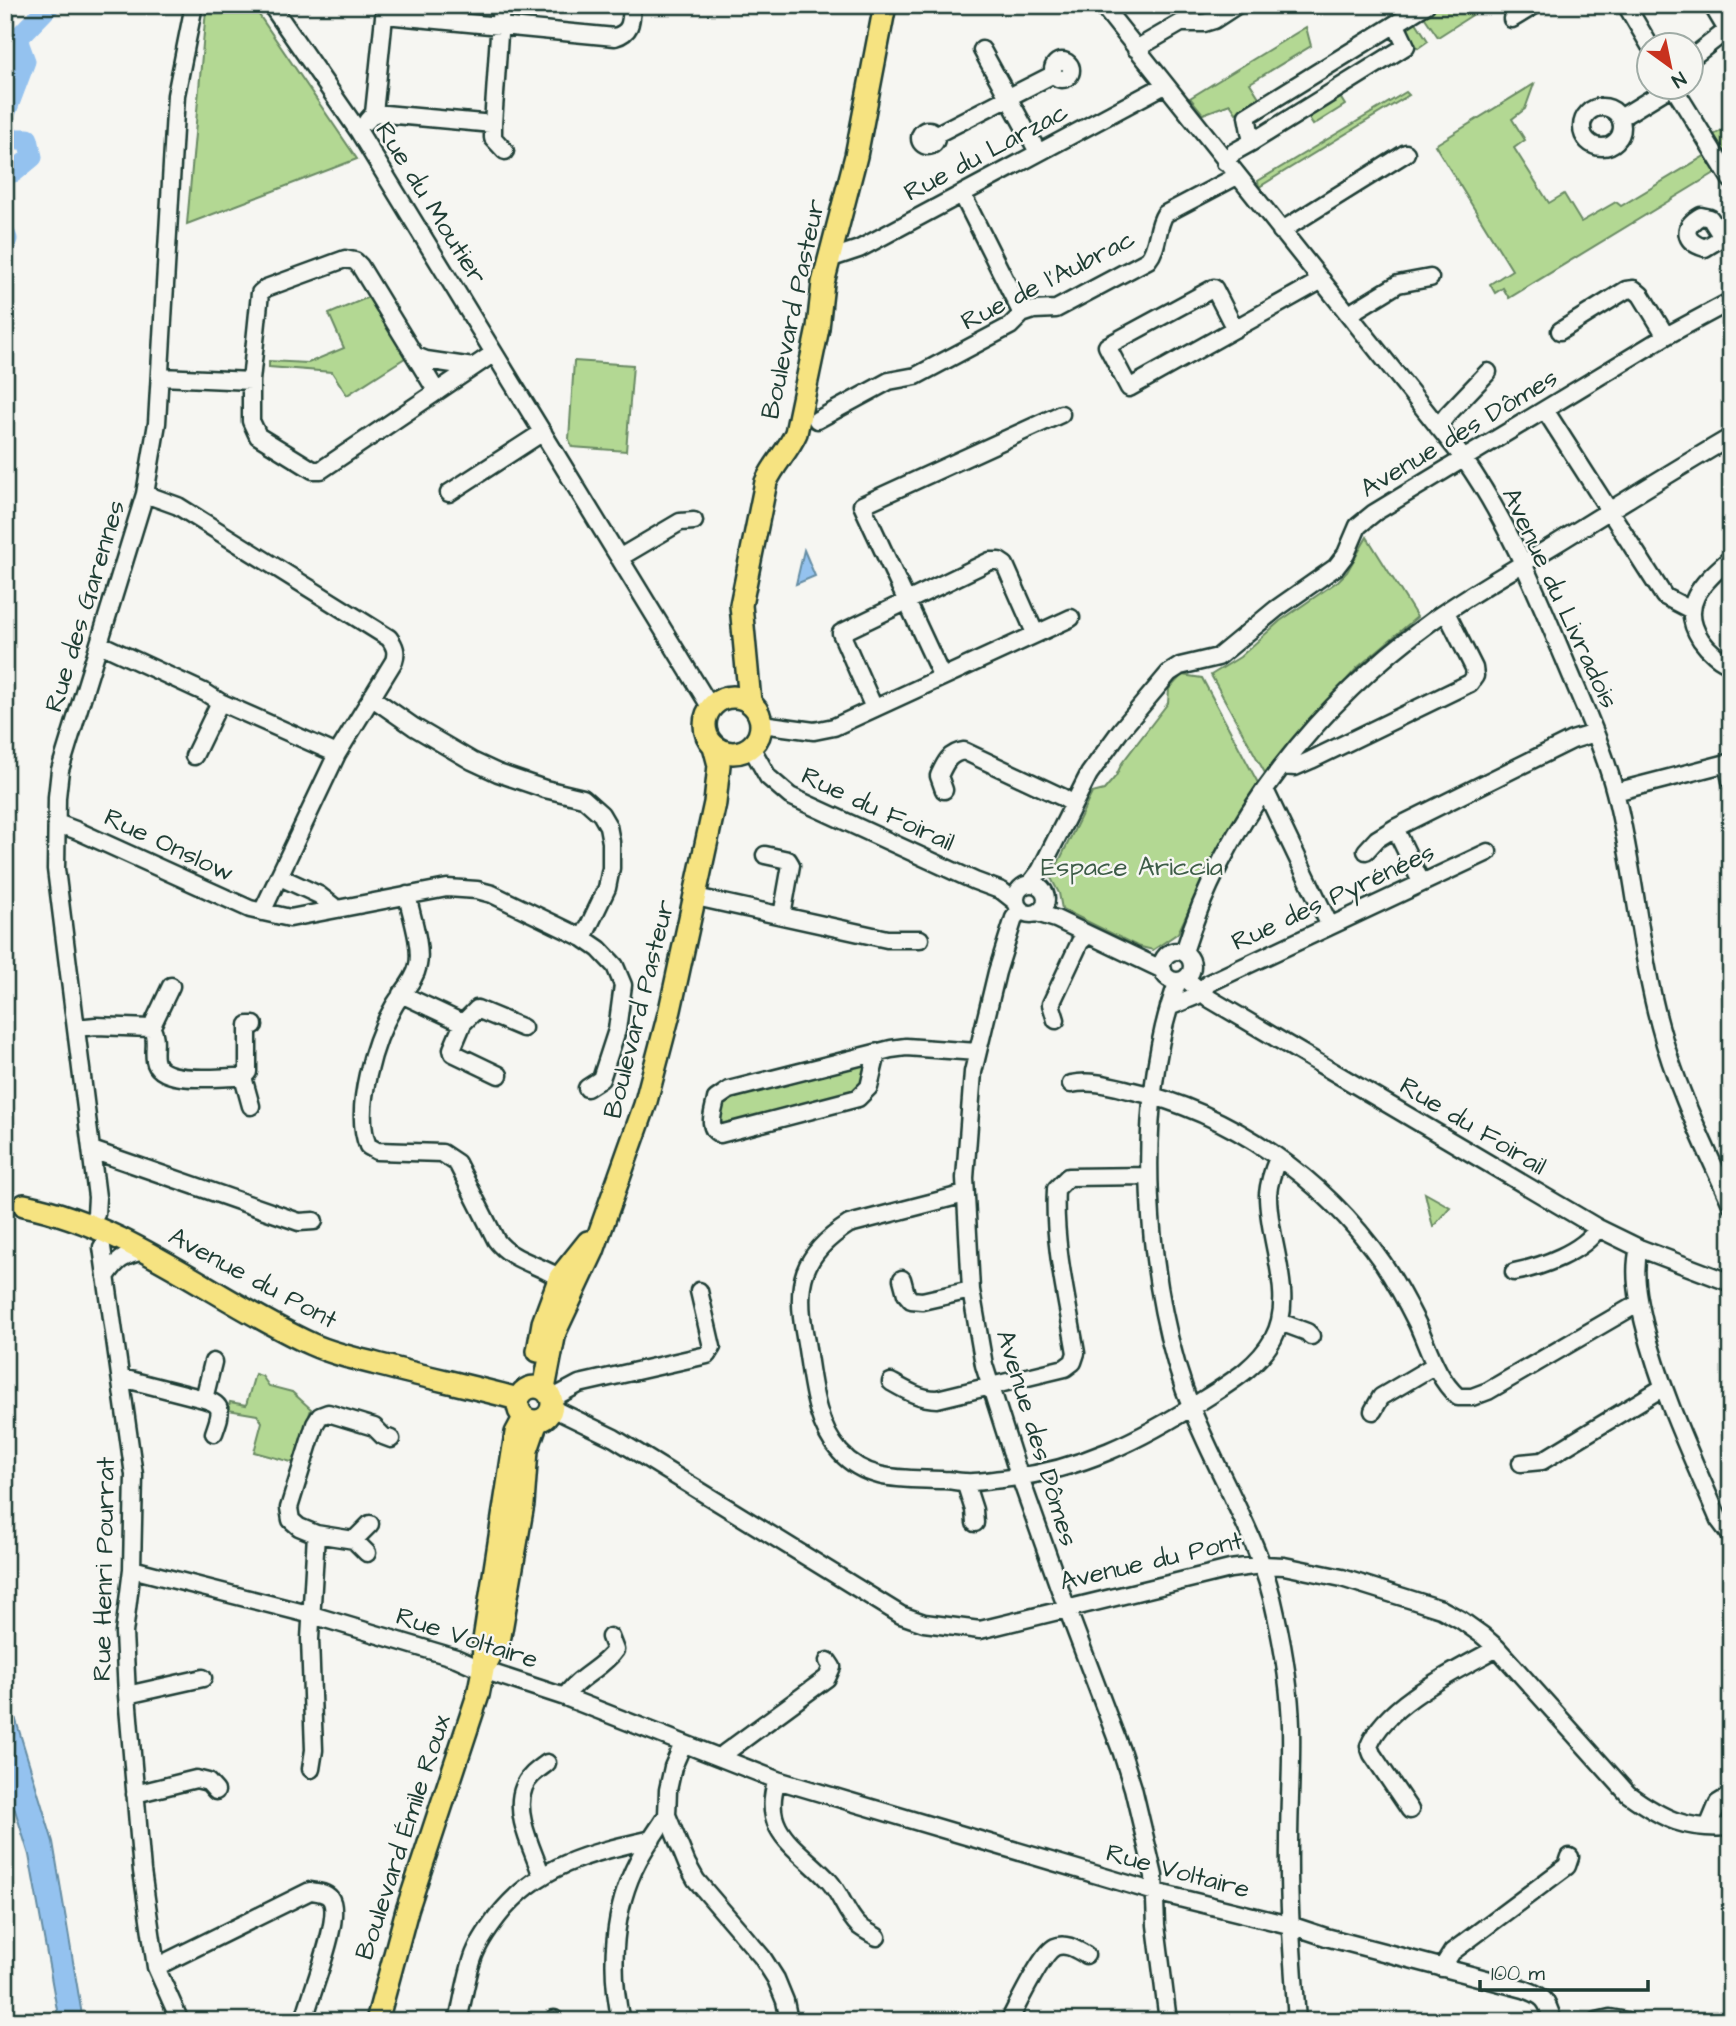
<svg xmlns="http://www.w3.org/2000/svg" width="1736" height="2026" font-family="'Architects Daughter',sans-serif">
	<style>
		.green { fill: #b3d893; stroke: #698a64; stroke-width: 2 }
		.water { fill: #94c2ef; stroke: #658da4; stroke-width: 2 }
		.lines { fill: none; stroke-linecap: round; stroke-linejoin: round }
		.river { stroke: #94c2ef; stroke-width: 21 }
		.minor-casing { stroke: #1f3d34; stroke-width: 21 }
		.major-casing { stroke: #1f3d34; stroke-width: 26 }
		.minor { stroke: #f6f6f2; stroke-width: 16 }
		.major { stroke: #f6e381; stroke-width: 21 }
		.labels { text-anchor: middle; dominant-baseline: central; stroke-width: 5; stroke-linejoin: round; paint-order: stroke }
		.street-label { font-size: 26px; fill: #1f3d34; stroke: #f6f6f2 }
		.park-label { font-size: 26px; fill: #3d5c47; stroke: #f6f6f2 }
	</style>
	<rect width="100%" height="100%" fill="#f6f6f2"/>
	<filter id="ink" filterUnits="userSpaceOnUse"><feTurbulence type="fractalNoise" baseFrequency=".0143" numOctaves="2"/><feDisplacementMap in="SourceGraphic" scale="14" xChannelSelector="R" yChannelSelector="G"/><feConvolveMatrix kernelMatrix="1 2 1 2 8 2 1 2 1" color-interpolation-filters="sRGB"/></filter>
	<g filter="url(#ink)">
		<path class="green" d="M211,5H249L257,12L357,159L187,224L206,10Z
			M1438,5H1473L1477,12L1438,37L1423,15Z
			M1414,19L1428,41L1418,48L1403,26Z
			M1306,27L1311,46L1250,83L1260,99L1236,113L1230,104L1203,114L1190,98Z
			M1534,84L1525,109L1512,119L1525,140L1514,148L1549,203L1564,194L1581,222L1616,202L1621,206L1708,154L1718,171L1509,298L1503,288L1495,293L1490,284L1512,270L1435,145Z
			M1406,92L1409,95L1259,187L1258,181Z
			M1340,97L1345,105L1313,125L1308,117Z
			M1731,125V167L1712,136Z
			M371,296L408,356L347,395L332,372L269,367V361L308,363L344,348L329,314Z
			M574,361L633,365L626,451L572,447L569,439Z
			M1367,537L1417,617L1357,668L1265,773L1211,675L1240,657L1280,621L1338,581L1347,572Z
			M1182,675L1202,678L1258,783L1221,842L1178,933L1153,950L1137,946L1062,909L1059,893L1051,878L1092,793L1104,790L1116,776L1122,763L1168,703L1169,689Z
			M865,1064L867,1068L860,1089L726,1126L721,1124C718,1117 719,1104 725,1099Z
			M1425,1193L1450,1207L1433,1227Z
			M255,1374L262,1376L269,1386L292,1392L311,1409L295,1463L254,1452L262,1422L257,1415L228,1410L230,1402L246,1405Z"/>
		<path class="water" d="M804,550L815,576L796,584Z
			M5,1653L15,1717L53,1842L83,2021H59L29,1855L5,1778Z"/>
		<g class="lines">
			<path class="river" d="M5,114L25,61L17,39L50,5
				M5,139H28L32,157L14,172L5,170
				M5,234L7,239L5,245"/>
			<g class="minor-casing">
				<path id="minor" d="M271,5L359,132L711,708
					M1102,5L1464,459C1507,520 1535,589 1564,658C1582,702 1603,746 1615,792C1635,869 1639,950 1660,1026C1676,1088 1705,1146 1731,1204
					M1626,5L1650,46
					M1712,5L1727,30
					M385,15L615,37C632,32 631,21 632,5
					M1512,19L1535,5
					M1396,25L1406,46L1252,142L1247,116L1426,5
					M1136,49L1181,23H1204L1214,20L1237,5
					M982,50L1038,152
					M1690,59L1731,27
					M1053 70a9 9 0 1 1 18 0a9 9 0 1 1-18 0Z
					M1674,88L1731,180
					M1582 127a20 20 0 1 1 40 0a20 20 0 1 1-40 0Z
					M374,113L493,124L501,5
					M1620,118L1669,88
					M367,121L374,113L385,7
					M493,124V138L505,151
					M920 138a8 8 0 1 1 16 0a8 8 0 1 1-16 0Z
					M935,135L1054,74
					M1225,162L1234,152L1252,142
					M962,194L1022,314
					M1281,231L1406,153
					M1722,237L1710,218L1701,216C1681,227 1684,242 1705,248L1731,232
					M829,259L859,249L1165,85
					M1351,315L1357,309L1398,284L1430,278
					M1235,329L1214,288L1107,346L1129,388L1322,280
					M1560,331L1626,290L1634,289L1641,295L1666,336
					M416,356L426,360L473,367
					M161,377L251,381V421L258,436L313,470H321L494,353
					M251,381L260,293L266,288L345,259L355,261L360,266L437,392
					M1545,410L1664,596L1691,610
					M817,420L889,381L916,376L1010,326L1022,314L1034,310L1056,309L1148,260C1159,247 1156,228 1165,214L1237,176
					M1438,427L1447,415L1488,372
					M449,493L543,432
					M145,494L178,506L389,638C395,646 397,652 394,661L337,754L262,912
					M619,558L680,522L694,521
					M1731,558C1704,582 1677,604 1701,640C1708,650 1720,661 1731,664
					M100,644L206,693L220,702L337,754
					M942,677L862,505L1061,414
					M371,697L414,727L472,761L498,773L545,789L583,798L601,814L608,826L611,842V868L607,888L583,938
					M874,708L841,633L990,561H999L1005,565L1035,633
					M762,724L814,731L834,727L1071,618
					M751,747L768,777L790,796L975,881L1002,891L1016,902
					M194,756L220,702
					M1727,763L1731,781
					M1283,766L1295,767L1311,760L1470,683L1475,676L1474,668L1446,612
					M944,790L939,776C945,763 949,753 964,751L1062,797L1073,804
					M1265,790L1330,926
					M1615,792L1731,762
					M57,823L78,831L250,909L290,918L447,888L477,890L492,894L583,938L599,949L615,966L623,985L617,1030L601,1079L587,1088
					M1366,851L1377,839L1395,828
					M765,855L788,860L791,865L782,916
					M280,877L319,895L337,909
					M1421,882L1395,828L1572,740L1595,733
					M1030,884L1040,871L1089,774L1121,730L1169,673L1180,666L1218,657L1276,609L1336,567L1346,554L1358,526L1374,513L1666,336L1731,301
					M1016 899a15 15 0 1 1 30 0a15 15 0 1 1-30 0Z
					M407,895C411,914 422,946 418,965C415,981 402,992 394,1006C374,1040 353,1109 368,1146L377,1151L442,1153L457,1163L496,1240C514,1264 545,1264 567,1284
					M696,897L887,939H920
					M1020,910L1014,918L997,972L973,1072L965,1178L971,1290L984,1365L1015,1463L1059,1587L1122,1753L1133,1788L1154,1876L1156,1925L1168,2021
					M1037,913L1056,919L1163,970
					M1162 966a15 15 0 1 1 30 0a15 15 0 1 1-30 0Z
					M1184,952C1225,819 1320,702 1432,621C1471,593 1513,570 1554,545C1612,509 1671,472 1731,437
					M1186,979L1210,999L1598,1228L1639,1248L1731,1283
					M1178,981C1132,1102 1144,1293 1193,1412C1220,1479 1262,1543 1276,1615C1284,1652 1290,1689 1291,1726C1292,1766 1289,1805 1289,1844C1288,1903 1293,1962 1297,2021
					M401,994L463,1023L477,1009L523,1028
					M1169,1007L1196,996L1209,983L1488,852
					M1056,1020L1051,1004L1080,942L1088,935
					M463,1023L452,1049L453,1053L499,1075
					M76,1028L96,1026L151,1028C158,1037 153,1049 155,1060C159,1085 217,1077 236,1077H243L248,1072V1025H254
					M151,1028L171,986
					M877,1053L869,1087L858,1098L720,1134C706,1128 714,1111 716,1099L729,1090L891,1049L906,1047L977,1052
					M243,1077L251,1106
					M1071,1084C1091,1080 1109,1085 1129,1090C1230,1112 1324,1178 1383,1263C1395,1281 1407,1303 1417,1323C1429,1349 1436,1377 1458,1397H1472L1488,1391L1639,1303
					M92,1150L299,1222L314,1221
					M965,1194L849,1224C801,1255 795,1283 805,1337C812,1374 813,1422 840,1452C868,1483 906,1478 944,1480C951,1480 958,1482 965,1482C977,1483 990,1480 1002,1479C1079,1471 1141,1440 1206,1398C1231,1382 1258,1366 1273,1339C1297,1296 1267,1240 1268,1194C1269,1181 1273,1170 1278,1158
					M93,1219L96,1214L97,1197L56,869L57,797L60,770L145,494L157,423L176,95L194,5
					M102,1247L134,1475L132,1569L124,1633L127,1695L142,1871L156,1967L180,2021
					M1639,1248C1633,1272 1638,1298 1644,1323C1661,1392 1691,1455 1719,1520L1731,1536
					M1514,1272C1541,1267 1583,1252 1598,1228
					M106,1277C117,1260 123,1256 143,1251
					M902,1279L906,1294L911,1300L922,1301L971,1290
					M1280,1322L1307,1332L1311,1336
					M122,1378L204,1399L213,1362
					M891,1382C905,1390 920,1399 937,1399L1065,1368L1073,1362L1076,1353C1067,1300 1053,1243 1056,1189L1068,1177L1149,1176
					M204,1399C226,1405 220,1415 214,1433
					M551,1399L579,1384L707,1355L712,1347L699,1291
					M552,1408L614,1438L901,1615L924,1623L980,1630L1230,1569L1261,1565L1284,1566L1342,1578L1441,1609L1461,1620L1482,1635L1497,1648L1628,1794C1664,1820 1686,1830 1731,1827
					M1373,1411L1381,1397L1435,1365
					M1521,1463L1542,1461L1662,1388
					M965,1482L974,1510L975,1523
					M316,1534L354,1540L367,1553
					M354,1540L370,1524
					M132,1569L312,1615L456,1658L483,1670L565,1697L777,1780L1155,1892L1293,1926L1326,1937L1524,1989C1544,1996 1547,2000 1553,2021
					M127,1695L203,1678
					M565,1697C577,1677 602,1669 615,1650L610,1637
					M683,1744L673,1767L668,1790L667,1815L687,1864L696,1880L762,1957L776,1979L785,2001L789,2021
					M723,1757L725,1753L827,1678L832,1667L828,1661
					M311,1769L314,1750L310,1639L316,1534L299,1527L291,1520L289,1508L315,1424L320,1416L328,1413L374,1427L383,1436L391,1439
					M777,1780C759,1833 799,1848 829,1881C841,1894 846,1914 859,1926C864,1930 872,1934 877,1937
					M135,1794L196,1779L208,1782L216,1791
					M1410,1810L1372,1754L1369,1746C1386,1703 1458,1670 1497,1648
					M1708,1827L1718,1803L1731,1795
					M541,1874C533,1850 513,1813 524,1787C528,1776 538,1770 547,1763
					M156,1967L310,1891C317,1892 325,1892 330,1898C344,1916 309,1996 304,2021
					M1442,1968L1452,1952L1567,1866L1570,1857
					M458,2021C463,2000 466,1978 473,1958C478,1943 488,1929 498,1916C539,1864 590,1853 652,1839
					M553,2021L554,2019
					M621,2021C609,1968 613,1909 638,1861C646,1845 658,1830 667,1815
					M1009,2021C1017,2006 1042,1953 1055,1947C1066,1942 1077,1950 1086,1955
					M1597,2021L1610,2018L1627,2021"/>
			</g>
			<g class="major-casing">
				<path id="major" d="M705 725a28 28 0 1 1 56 0a28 28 0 1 1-56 0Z
					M750,702L741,605L766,482C774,464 788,451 796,433L818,328L823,283L856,156L885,5
					M24,1205C129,1226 215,1300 311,1344C331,1353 352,1358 373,1363C421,1376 470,1386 518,1399
					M538,1351L543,1323L560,1277L588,1242
					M518 1404a17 17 0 1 1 34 0a17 17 0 1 1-34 0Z
					M544,1389L555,1332L593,1251L645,1105L670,1010L715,803L719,765L714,746
					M487,1662L500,1636L523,1504L527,1450L537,1421
					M377,2021L407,1910L478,1695L483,1670L484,1640L516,1433L524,1418"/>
			</g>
			<use href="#minor" class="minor"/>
			<use href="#major" class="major"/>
		</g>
	</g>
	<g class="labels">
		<g class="street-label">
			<text transform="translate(986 152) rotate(-28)">Rue du Larzac</text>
			<text transform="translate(431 203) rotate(58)">Rue du Moutier</text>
			<text transform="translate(1048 280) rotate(-27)">Rue de l'Aubrac</text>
			<text transform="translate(793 309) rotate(-78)">Boulevard Pasteur</text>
			<text transform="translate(1459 433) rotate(-31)">Avenue des Dômes</text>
			<text transform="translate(1560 598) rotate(65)">Avenue du Livradois</text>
			<text transform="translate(85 606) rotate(-73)">Rue des Garennes</text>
			<text transform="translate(878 809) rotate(25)">Rue du Foirail</text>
			<text transform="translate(169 845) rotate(25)">Rue Onslow</text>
			<text transform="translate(1333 897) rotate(-25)">Rue des Pyrénées</text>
			<text transform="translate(639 1009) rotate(-76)">Boulevard Pasteur</text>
			<text transform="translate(1473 1126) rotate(31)">Rue du Foirail</text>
			<text transform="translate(253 1278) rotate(28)">Avenue du Pont</text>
			<text transform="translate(1037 1438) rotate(73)">Avenue des Dômes</text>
			<text transform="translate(1151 1561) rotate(-13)">Avenue du Pont</text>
			<text transform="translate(104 1569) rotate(-89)">Rue Henri Pourrat</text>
			<text transform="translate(467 1638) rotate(18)">Rue Voltaire</text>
			<text transform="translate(403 1837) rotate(-72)">Boulevard Émile Roux</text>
			<text transform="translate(1178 1871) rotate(15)">Rue Voltaire</text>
		</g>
		<g class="park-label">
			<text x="1132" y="867">Espace Ariccia</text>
		</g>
	</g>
	<rect width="1736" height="2026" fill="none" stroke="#f6f6f2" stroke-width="28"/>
	<rect x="14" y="14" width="1708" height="1998" fill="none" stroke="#1f3d34" stroke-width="2.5" filter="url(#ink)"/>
	<g transform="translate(1670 66) rotate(147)"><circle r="33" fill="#f6f6f2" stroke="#a0aca6" stroke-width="2"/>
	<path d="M0-5L12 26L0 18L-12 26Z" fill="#c8321e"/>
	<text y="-10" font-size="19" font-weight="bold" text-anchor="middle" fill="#1f3d34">N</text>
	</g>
	<path d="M1480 1980v10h168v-10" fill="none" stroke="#1f3d34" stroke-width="3.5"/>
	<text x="1491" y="1980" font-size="21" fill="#1f3d34" stroke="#f6f6f2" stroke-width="5" paint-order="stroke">100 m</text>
</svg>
